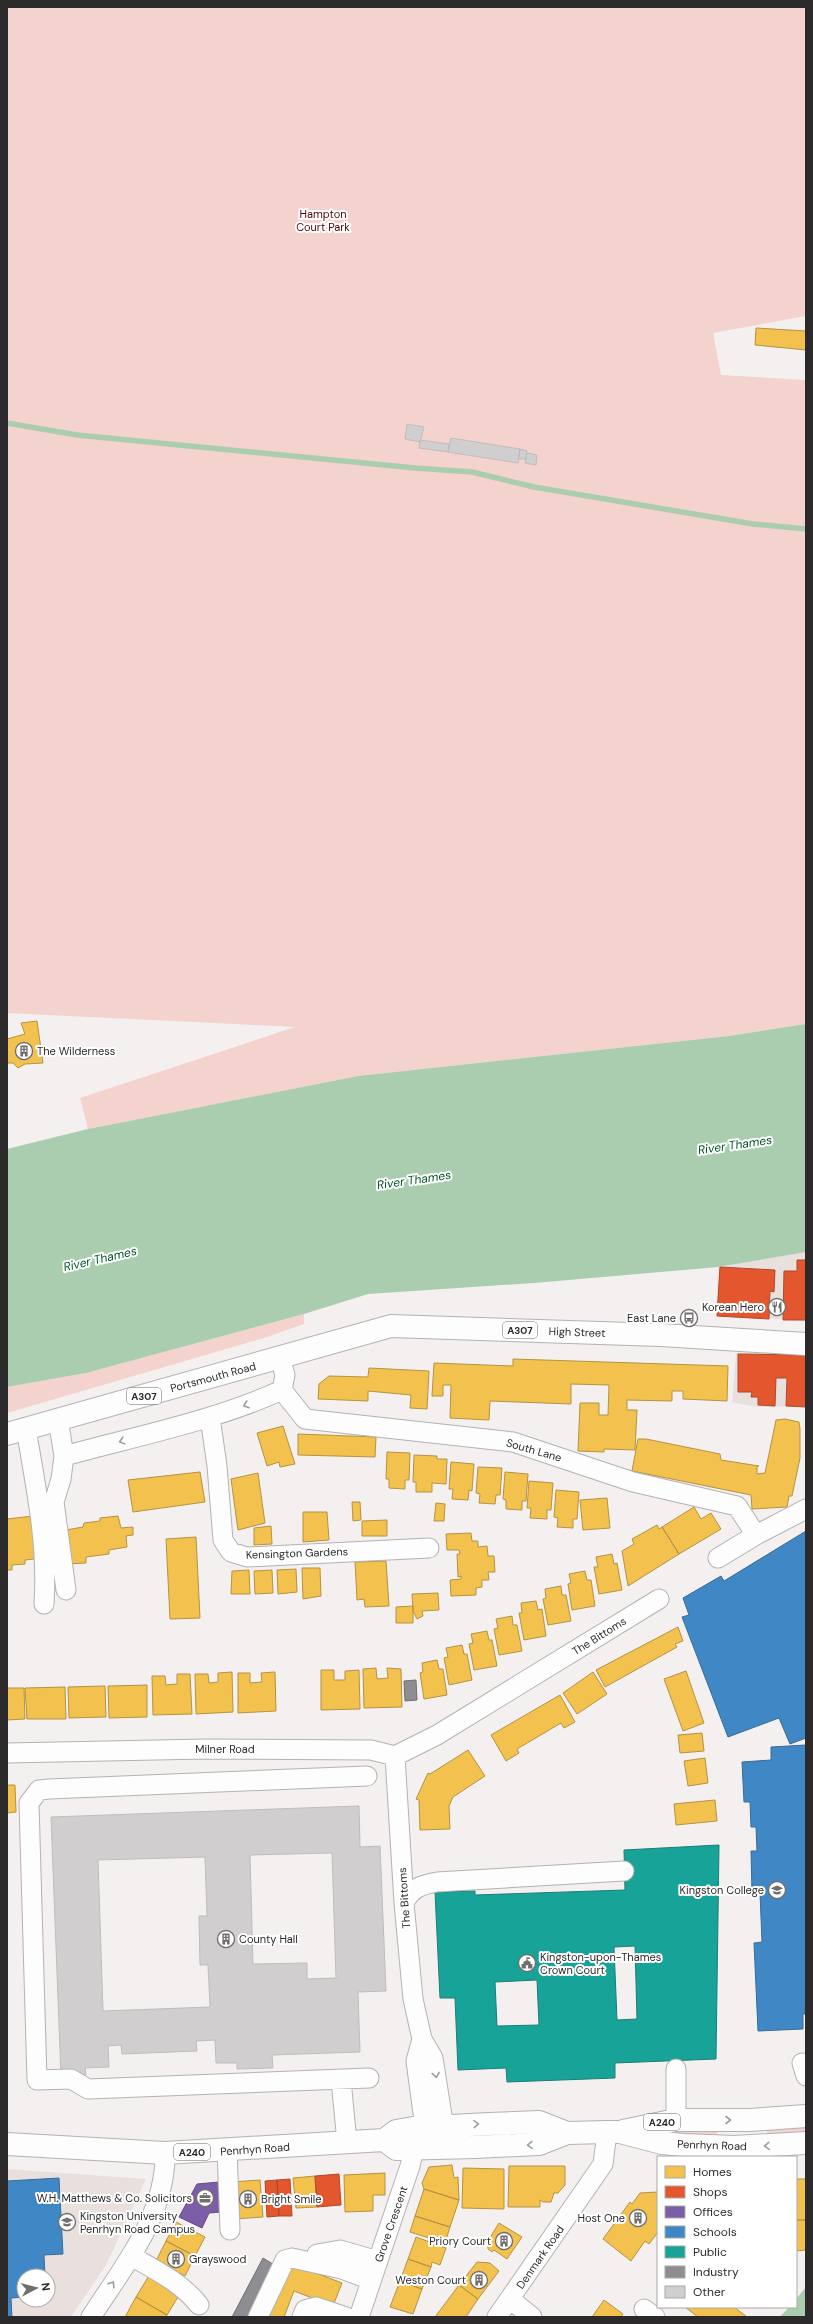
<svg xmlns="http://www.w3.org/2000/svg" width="813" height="2324" font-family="'DM Sans',sans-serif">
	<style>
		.built { fill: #e9e0de; fill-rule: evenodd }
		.green { fill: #f4d2cd }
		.water { fill: #aacdaf }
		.homes { fill: #f2c14e; stroke: #b69343 }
		.shops { fill: #e4572e; stroke: #ac492c }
		.offices { fill: #7b5ea7; stroke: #634e81 }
		.schools { fill: #3f88c5; stroke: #396c96 }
		.public { fill: #17a398; stroke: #1d7e77; fill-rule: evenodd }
		.industry { fill: #8d8d92; stroke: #706f72 }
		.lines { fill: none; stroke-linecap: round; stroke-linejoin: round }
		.stream { stroke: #aacdaf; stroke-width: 5.5 }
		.building { fill: #d0cece; stroke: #bfbdbc; fill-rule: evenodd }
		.minor-casing { stroke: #b4b2b2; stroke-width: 21 }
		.major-casing { stroke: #b4b2b2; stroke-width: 24 }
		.minor { stroke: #fdfdfd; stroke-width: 19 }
		.major { stroke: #fdfdfd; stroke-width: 22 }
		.oneway { stroke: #9e9e9e }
		.labels { text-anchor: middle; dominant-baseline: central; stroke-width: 4; stroke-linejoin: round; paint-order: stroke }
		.shield { fill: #fff; stroke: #6b6969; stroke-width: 1 }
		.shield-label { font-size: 10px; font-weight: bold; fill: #2b2929 }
		.park-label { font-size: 11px; fill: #530504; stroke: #fff }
		.poi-label { font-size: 11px; fill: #2b2929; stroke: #fff; text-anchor: end }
		.street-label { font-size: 11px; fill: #2b2929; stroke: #fff }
		.water-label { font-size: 12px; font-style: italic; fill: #052; stroke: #fff }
	</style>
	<rect width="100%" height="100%" fill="#f3f0ef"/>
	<path class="built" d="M806,1252V1321L716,1315L718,1267Z
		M736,1353H806V1406L756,1407L732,1402Z
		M7,2169L146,2179L106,2265L71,2317H7ZM24,2276H48V2300H24Z"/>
	<path class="green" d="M7,7H806V316L713,333L721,375L806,380V1024L729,1036L358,1076L88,1129L80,1098L295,1027L7,1013Z
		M304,1314V1324L264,1338L7,1413V1387L86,1373Z
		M806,2127V2134L767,2135V2128Z
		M718,2129L717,2136L660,2135L659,2131Z"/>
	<path class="water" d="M806,1024V1252L718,1267L534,1283L368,1294L304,1314L86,1373L7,1387V1149L88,1129L358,1076L729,1036Z
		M806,2287V2317H780L789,2307H796V2299Z"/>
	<path class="homes" d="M756,328L806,331V350L755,345Z
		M37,1021L43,1063L25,1064L18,1068L13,1063H7V1039L25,1034L21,1023Z
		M513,1359L728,1366L727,1401L683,1399V1391H672V1401L627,1400V1410H637L635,1450L604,1449V1452L578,1451L580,1403H599V1415H608L609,1385L571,1384V1404L490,1401L489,1420L450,1418L451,1385H443V1396H432L434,1363L513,1366Z
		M369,1368L429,1371L427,1409L410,1408L411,1395L368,1391V1401L318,1399L319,1384L329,1376L368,1377Z
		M785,1419L799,1422L800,1429V1458L792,1496H789L787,1507L752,1509L751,1495L632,1471L638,1439H646L720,1454L721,1460L759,1466H757V1474L765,1473L776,1420Z
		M283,1426L295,1464L280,1467L279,1462L267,1466L257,1433Z
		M298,1434L376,1437L375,1457L298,1455Z
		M387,1452L410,1453L409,1480H405V1489L389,1488V1479H386Z
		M414,1455L437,1456V1459H447L446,1484L432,1483V1492H416V1482H413Z
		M451,1462L474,1464L472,1491L469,1490L468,1500L452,1499L453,1489H449Z
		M478,1467L502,1468L500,1495H496L495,1504L479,1503L480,1494L476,1493Z
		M200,1472L205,1502L133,1512L128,1480Z
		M505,1472L528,1474L526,1501H522V1510L506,1509V1500L503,1499Z
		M258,1473L265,1523L238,1530L231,1479Z
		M529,1481L553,1483L551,1510H547V1519L530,1518L531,1508H527Z
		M556,1490L579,1492L577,1519H573V1528L557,1527L558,1518L554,1517Z
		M607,1498L610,1528L583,1530L580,1500Z
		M352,1502H360L361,1520L353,1521Z
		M436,1503L445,1504L444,1521H434Z
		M694,1507L701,1519L711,1513L721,1529L679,1554L662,1527Z
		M303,1512H327L329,1540L303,1542Z
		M33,1516L52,1557L25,1560V1564L12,1565V1570H7V1519Z
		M118,1516L121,1528L133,1527V1535L126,1536L127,1547L109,1550V1554L86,1557V1563L66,1564V1530L83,1527L84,1523L100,1521V1518Z
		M387,1520V1536H362V1521Z
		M657,1525L659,1529L662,1527L679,1554L628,1586L622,1551L634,1544L632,1539Z
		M271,1526L272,1544L254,1545V1528Z
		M471,1533L472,1541H478V1547L487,1546L488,1556H494L495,1572H488L489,1580H482V1587L476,1588V1595L451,1596L450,1580L461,1579V1576L458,1577L457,1554H460L459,1550H447L446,1534Z
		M196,1537L200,1618L170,1619L166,1539Z
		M612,1554L614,1564L617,1563L622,1590L599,1594L594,1567H598L596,1557Z
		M386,1561L389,1606L365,1607L364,1599L357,1600L355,1562Z
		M302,1568H320L321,1596L303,1599Z
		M296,1569L297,1592L278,1594L277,1570Z
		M249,1570L250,1594H231L232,1571Z
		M272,1570L273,1593L255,1594L254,1571Z
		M585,1571L587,1580H591L595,1606L572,1610L568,1584L571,1583L569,1574Z
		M561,1586L562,1595H566L571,1621L548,1625L543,1599L546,1598L545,1589Z
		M438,1593L439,1610L422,1611L423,1616L417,1619L413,1611L412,1594Z
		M536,1601L538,1610L542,1609L546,1636L524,1640L519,1613H522L521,1603Z
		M413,1606V1623H396V1607Z
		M512,1616L513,1625H517L522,1651L499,1655L494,1629L498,1628L496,1619Z
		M678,1627L683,1641L675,1644L677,1647L605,1687L596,1670Z
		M487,1631L489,1640H492L497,1666L474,1670L469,1644L473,1643L471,1634Z
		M462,1645L464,1654H467L472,1680L449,1685L444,1658L448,1657L446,1648Z
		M437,1660L439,1669H443L447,1695L424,1699L420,1673L423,1672L422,1663Z
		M376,1668L377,1679L388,1678L387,1668L401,1669L402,1707L364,1708L363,1669Z
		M321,1670H334V1680H345V1671L359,1670L360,1709L321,1710Z
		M686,1671L704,1723L683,1731L664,1679Z
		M232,1672L233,1712L196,1714L195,1674H208L209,1683L218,1682V1673Z
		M275,1672L276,1711L238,1713V1673H250V1683L262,1682L261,1673Z
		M593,1672L607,1694L577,1714L563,1693Z
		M177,1674H190L192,1714L153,1715L152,1676H165L166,1685L177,1684Z
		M147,1685V1717L109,1718L108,1686Z
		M105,1686L106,1717L69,1718L68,1687Z
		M65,1687L66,1719H27L25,1688Z
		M7,1688H24L25,1719L7,1720Z
		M560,1695L575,1722L564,1728L561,1723L517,1749L519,1753L506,1761L491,1735Z
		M702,1733L704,1751L680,1753L678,1735Z
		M468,1750L485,1776L453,1797L449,1806L450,1829L420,1830L419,1800L416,1799L428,1773L430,1774Z
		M705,1758L708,1783L688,1786L684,1761Z
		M7,1785H15L16,1812L7,1813Z
		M715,1800L717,1821L676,1825L674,1804Z
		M452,2165L454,2178L458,2177L459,2200L424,2189L422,2183L429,2167Z
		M509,2166H565V2185L558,2193H554L551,2202H543L540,2200V2207H508Z
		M463,2168L504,2169V2209L462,2208Z
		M385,2173V2195H373V2211L345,2212L344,2175Z
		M315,2176L317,2207L296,2208L293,2178Z
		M796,2179H806V2220H796Z
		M260,2180L263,2217L235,2219L232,2182Z
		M424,2189L459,2200L450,2227L415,2216Z
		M658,2192V2232L649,2244L645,2241L631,2261L603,2239L630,2202L632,2204L640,2193Z
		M415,2216L450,2227L445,2243L410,2232Z
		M796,2220H806V2250L796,2251Z
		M176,2222L205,2237L195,2256L166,2241Z
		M499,2223L522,2237L507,2259L494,2250L492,2252L488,2249V2241Z
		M416,2237L446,2248L440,2265L432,2262L431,2267L408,2259Z
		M166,2241L195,2256L185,2276L156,2261Z
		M408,2259L431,2267L422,2289L400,2281Z
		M477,2262L490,2263L499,2271L478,2299L459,2285Z
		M290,2263L342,2283L333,2306L294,2291L284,2317H268Z
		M150,2274L181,2292L167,2315L136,2297Z
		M400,2281L422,2289L413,2314L390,2307Z
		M459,2285L478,2299L466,2317H435Z
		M136,2297L167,2315L166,2317H125Z
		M604,2300L623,2314L621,2317H592Z
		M685,2307H734L747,2317H698Z"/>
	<path class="shops" d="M797,1260H806V1320H783L784,1271H797Z
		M720,1267L775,1270L774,1292L770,1291L769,1319L717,1316Z
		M738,1354L806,1355V1407L786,1406L787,1378H776L775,1406L758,1405V1397H751L752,1392H738Z
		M339,2174L341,2205L317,2207L315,2176Z
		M290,2179L292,2216H279L277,2180Z
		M277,2180L279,2216L267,2217L265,2181Z"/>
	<path class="offices" d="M219,2182L221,2212L209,2213L202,2228L179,2217L197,2184Z"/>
	<path class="schools" d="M806,1531V1738L790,1744L779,1718L728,1737L682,1617L689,1615L683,1598L721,1576L724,1581Z
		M806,1745V2014H803V2029L758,2031L754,1943L762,1942L760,1893H752L751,1851H757L756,1827H751L750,1802H744L742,1762L771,1760V1747Z
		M59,2178L63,2254L44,2255L45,2276H24V2297L11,2298L12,2317H7V2181Z"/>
	<path class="public" d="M719,1845L716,2059L615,2063V2078L507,2082L506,2068L458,2070L455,1998H440L435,1892L475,1891V1895L625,1890L624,1850ZM635,1946L637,2019L617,2020L614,1947ZM537,1980L539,2025L497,2026L495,1982Z"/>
	<path class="industry" d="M416,1680L417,1700L405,1701L404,1681Z
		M263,2258L276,2266L249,2317H232Z"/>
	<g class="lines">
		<path class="stream" d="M7,423L77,435L415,468L472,472L534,487L753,524L806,529"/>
	</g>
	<path class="building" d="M407,424L424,427L420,442L405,439Z
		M451,438L520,449L518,463L448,452Z
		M420,440L449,444L448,452L419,448Z
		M520,449L527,451L526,459H518Z
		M527,453L537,455L536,465L525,463Z
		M359,1806L360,1847L380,1846L386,1991L358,1992L360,2052L272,2055L273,2068L237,2069V2063H216L215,2040L196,2041L197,2051L122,2054L121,2045L108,2046L109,2067L85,2068L86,2075L61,2076L51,1817ZM332,1853L336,1978L307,1979V1963L253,1964L250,1855ZM205,1857L207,1916H199L200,1965H208L210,2007L103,2011L98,1860Z"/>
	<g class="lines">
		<g class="minor-casing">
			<path id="minor" d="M280,1358L285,1375L282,1390
				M282,1390L305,1419L513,1442L633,1482L737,1506L756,1535
				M210,1417L217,1466L223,1540L231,1552L247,1557L429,1548
				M58,1419L64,1456L61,1479L54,1502L66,1590
				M26,1429C36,1488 48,1544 44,1604
				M64,1456C137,1436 214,1421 282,1390
				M718,1558L756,1535L806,1509
				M7,1753L206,1749L371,1750L395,1756L437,1735L659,1599
				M395,1756L404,1903L413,1999L422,2039L433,2058L446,2141
				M367,1776L49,1789L39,1790L29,1803L37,2080L71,2079L88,2089L369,2078
				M404,1903C411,1888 421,1885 437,1882L624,1871
				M422,2039L416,2061L427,2143
				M802,2063L806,2076
				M676,2069V2120
				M341,2080L347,2142
				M227,2150L230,2230
				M317,2254L340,2250L378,2261
				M131,2256C155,2270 181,2282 199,2305
				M511,2300L532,2317
				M644,2309L655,2317
				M91,2317C123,2267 166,2216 165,2153
				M258,2317L285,2260L292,2258L342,2269L371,2280
				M302,2317L305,2310L316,2307L346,2317
				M359,2317L410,2166L414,2148L413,2134
				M497,2317L603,2164L607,2132"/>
		</g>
		<g class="major-casing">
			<path id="major" d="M7,1434L391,1326L661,1335L806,1344
				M623,2131L676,2120H750L806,2116
				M384,2140L396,2149L475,2147L539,2144L567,2133L607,2132H620L662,2143L683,2145L734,2147L806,2143
				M7,2144L165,2153L384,2140L396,2131L413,2128L489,2124L539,2122L567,2133"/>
		</g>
		<use href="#minor" class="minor"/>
		<use href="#major" class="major"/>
	</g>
	<defs><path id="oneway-chevron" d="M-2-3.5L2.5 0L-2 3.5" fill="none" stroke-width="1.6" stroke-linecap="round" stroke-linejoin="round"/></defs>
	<g class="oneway">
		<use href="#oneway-chevron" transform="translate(246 1405) rotate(161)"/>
		<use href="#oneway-chevron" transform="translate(122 1441) rotate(165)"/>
		<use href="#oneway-chevron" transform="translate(436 2075) rotate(80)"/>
		<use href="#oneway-chevron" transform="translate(728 2120)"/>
		<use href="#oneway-chevron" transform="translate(476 2124) rotate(-3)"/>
		<use href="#oneway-chevron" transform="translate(530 2145) rotate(178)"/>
		<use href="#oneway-chevron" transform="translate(767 2146) rotate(176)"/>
		<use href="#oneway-chevron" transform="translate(112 2284) rotate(-57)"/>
	</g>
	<defs>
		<g id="building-ring" transform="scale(0.9)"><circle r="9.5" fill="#fff" stroke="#716f6e" stroke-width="1.5"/><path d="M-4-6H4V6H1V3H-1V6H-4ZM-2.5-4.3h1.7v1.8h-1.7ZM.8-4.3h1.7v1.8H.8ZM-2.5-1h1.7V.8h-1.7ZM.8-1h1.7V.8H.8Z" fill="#716f6e"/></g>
		<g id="restaurant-ring" transform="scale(0.9)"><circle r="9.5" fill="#fff" stroke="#716f6e" stroke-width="1.5"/><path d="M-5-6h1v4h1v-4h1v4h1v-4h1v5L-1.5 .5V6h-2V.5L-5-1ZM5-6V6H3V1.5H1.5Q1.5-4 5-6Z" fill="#716f6e"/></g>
		<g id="bus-ring" transform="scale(0.9)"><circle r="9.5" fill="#fff" stroke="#716f6e" stroke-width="1.5"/><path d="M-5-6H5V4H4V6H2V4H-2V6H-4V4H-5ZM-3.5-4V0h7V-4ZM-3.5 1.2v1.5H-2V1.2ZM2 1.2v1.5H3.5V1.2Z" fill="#716f6e"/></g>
		<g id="university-ring" transform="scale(0.9)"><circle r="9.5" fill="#fff" stroke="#716f6e" stroke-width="1.5"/><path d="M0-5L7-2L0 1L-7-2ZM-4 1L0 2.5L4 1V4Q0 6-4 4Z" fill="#716f6e"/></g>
		<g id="civic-ring" transform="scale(0.9)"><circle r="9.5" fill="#fff" stroke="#716f6e" stroke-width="1.5"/><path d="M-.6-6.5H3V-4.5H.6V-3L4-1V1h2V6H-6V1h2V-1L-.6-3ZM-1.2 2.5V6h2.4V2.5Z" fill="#716f6e"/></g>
		<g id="office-ring" transform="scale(0.9)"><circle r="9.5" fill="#fff" stroke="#716f6e" stroke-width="1.5"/><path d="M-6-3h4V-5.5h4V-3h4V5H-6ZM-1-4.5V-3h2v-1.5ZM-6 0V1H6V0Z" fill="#716f6e"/></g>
	</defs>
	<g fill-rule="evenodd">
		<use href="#building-ring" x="24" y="1051"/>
		<use href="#restaurant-ring" x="777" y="1307"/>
		<use href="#bus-ring" x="689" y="1318"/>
		<use href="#university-ring" x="777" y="1890"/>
		<use href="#building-ring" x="226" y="1939"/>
		<use href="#civic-ring" x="527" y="1963"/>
		<use href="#office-ring" x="205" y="2198"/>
		<use href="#building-ring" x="248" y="2199"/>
		<use href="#building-ring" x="638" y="2218"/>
		<use href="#university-ring" x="67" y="2222"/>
		<use href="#building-ring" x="504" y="2241"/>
		<use href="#building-ring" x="176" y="2259"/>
		<use href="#building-ring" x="479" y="2280"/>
	</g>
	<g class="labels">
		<g class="shield">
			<rect x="503" y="1322" width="34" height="16" rx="3"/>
			<rect x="127" y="1388" width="34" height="16" rx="3"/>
			<rect x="644" y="2114" width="36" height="16" rx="3"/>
			<rect x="174" y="2144" width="36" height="16" rx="3"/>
		</g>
		<g class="shield-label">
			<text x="520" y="1330">A307</text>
			<text x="144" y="1396">A307</text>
			<text x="662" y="2122">A240</text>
			<text x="192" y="2152">A240</text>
		</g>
		<g class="park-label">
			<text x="323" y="214">Hampton<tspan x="323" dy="13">Court Park</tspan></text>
		</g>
		<g class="poi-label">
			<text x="37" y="1051" text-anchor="start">The Wilderness</text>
			<text x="764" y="1307">Korean Hero</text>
			<text x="676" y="1318">East Lane</text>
			<text x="764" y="1890">Kingston College</text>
			<text x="239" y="1939" text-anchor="start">County Hall</text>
			<text x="540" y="1957" text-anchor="start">Kingston-upon-Thames<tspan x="540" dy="13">Crown Court</tspan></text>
			<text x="192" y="2198">W.H. Matthews &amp; Co. Solicitors</text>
			<text x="261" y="2199" text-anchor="start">Bright Smile</text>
			<text x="80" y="2216" text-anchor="start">Kingston University<tspan x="80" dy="13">Penrhyn Road Campus</tspan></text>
			<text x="625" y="2218">Host One</text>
			<text x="491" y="2241">Priory Court</text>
			<text x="189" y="2259" text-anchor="start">Grayswood</text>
			<text x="466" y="2280">Weston Court</text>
		</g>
		<g class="street-label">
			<text transform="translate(577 1332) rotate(2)">High Street</text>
			<text transform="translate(213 1377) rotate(-15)">Portsmouth Road</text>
			<text transform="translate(534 1450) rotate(16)">South Lane</text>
			<text transform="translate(297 1553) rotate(-2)">Kensington Gardens</text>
			<text transform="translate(599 1636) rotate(-32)">The Bittoms</text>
			<text x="225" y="1749">Milner Road</text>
			<text transform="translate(404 1898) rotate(-94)">The Bittoms</text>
			<text transform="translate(712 2145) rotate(2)">Penrhyn Road</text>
			<text transform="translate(255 2149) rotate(-4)">Penrhyn Road</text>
			<text transform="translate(391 2224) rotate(-71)">Grove Crescent</text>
			<text transform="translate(540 2257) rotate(-55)">Denmark Road</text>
		</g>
		<g class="water-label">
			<text transform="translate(735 1145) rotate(-8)">River Thames</text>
			<text transform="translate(414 1180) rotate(-8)">River Thames</text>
			<text transform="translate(100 1259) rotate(-13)">River Thames</text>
		</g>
	</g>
	<rect width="813" height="2324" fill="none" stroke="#2b2929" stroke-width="16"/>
	<rect x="657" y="2156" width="140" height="152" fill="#ffffff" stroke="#aaa9a9"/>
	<rect x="665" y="2166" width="20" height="12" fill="#f2c14e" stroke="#aaa9a9"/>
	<text x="693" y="2176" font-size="12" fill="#2b2929">Homes</text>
	<rect x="665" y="2186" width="20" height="12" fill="#e4572e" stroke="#aaa9a9"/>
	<text x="693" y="2196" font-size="12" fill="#2b2929">Shops</text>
	<rect x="665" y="2206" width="20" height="12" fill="#7b5ea7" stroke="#aaa9a9"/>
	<text x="693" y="2216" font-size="12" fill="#2b2929">Offices</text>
	<rect x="665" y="2226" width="20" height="12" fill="#3f88c5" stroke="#aaa9a9"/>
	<text x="693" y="2236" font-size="12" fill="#2b2929">Schools</text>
	<rect x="665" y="2246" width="20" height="12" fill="#17a398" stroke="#aaa9a9"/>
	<text x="693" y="2256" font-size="12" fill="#2b2929">Public</text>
	<rect x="665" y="2266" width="20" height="12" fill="#8d8d92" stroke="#aaa9a9"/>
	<text x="693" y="2276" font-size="12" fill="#2b2929">Industry</text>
	<rect x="665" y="2286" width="20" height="12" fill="#d0cece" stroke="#aaa9a9"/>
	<text x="693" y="2296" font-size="12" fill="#2b2929">Other</text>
	<g transform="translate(36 2288) rotate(83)"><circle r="19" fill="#ffffff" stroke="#aaa9a9"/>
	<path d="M0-3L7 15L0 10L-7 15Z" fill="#716f6e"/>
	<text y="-6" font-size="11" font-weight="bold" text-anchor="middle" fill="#2b2929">N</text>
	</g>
</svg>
